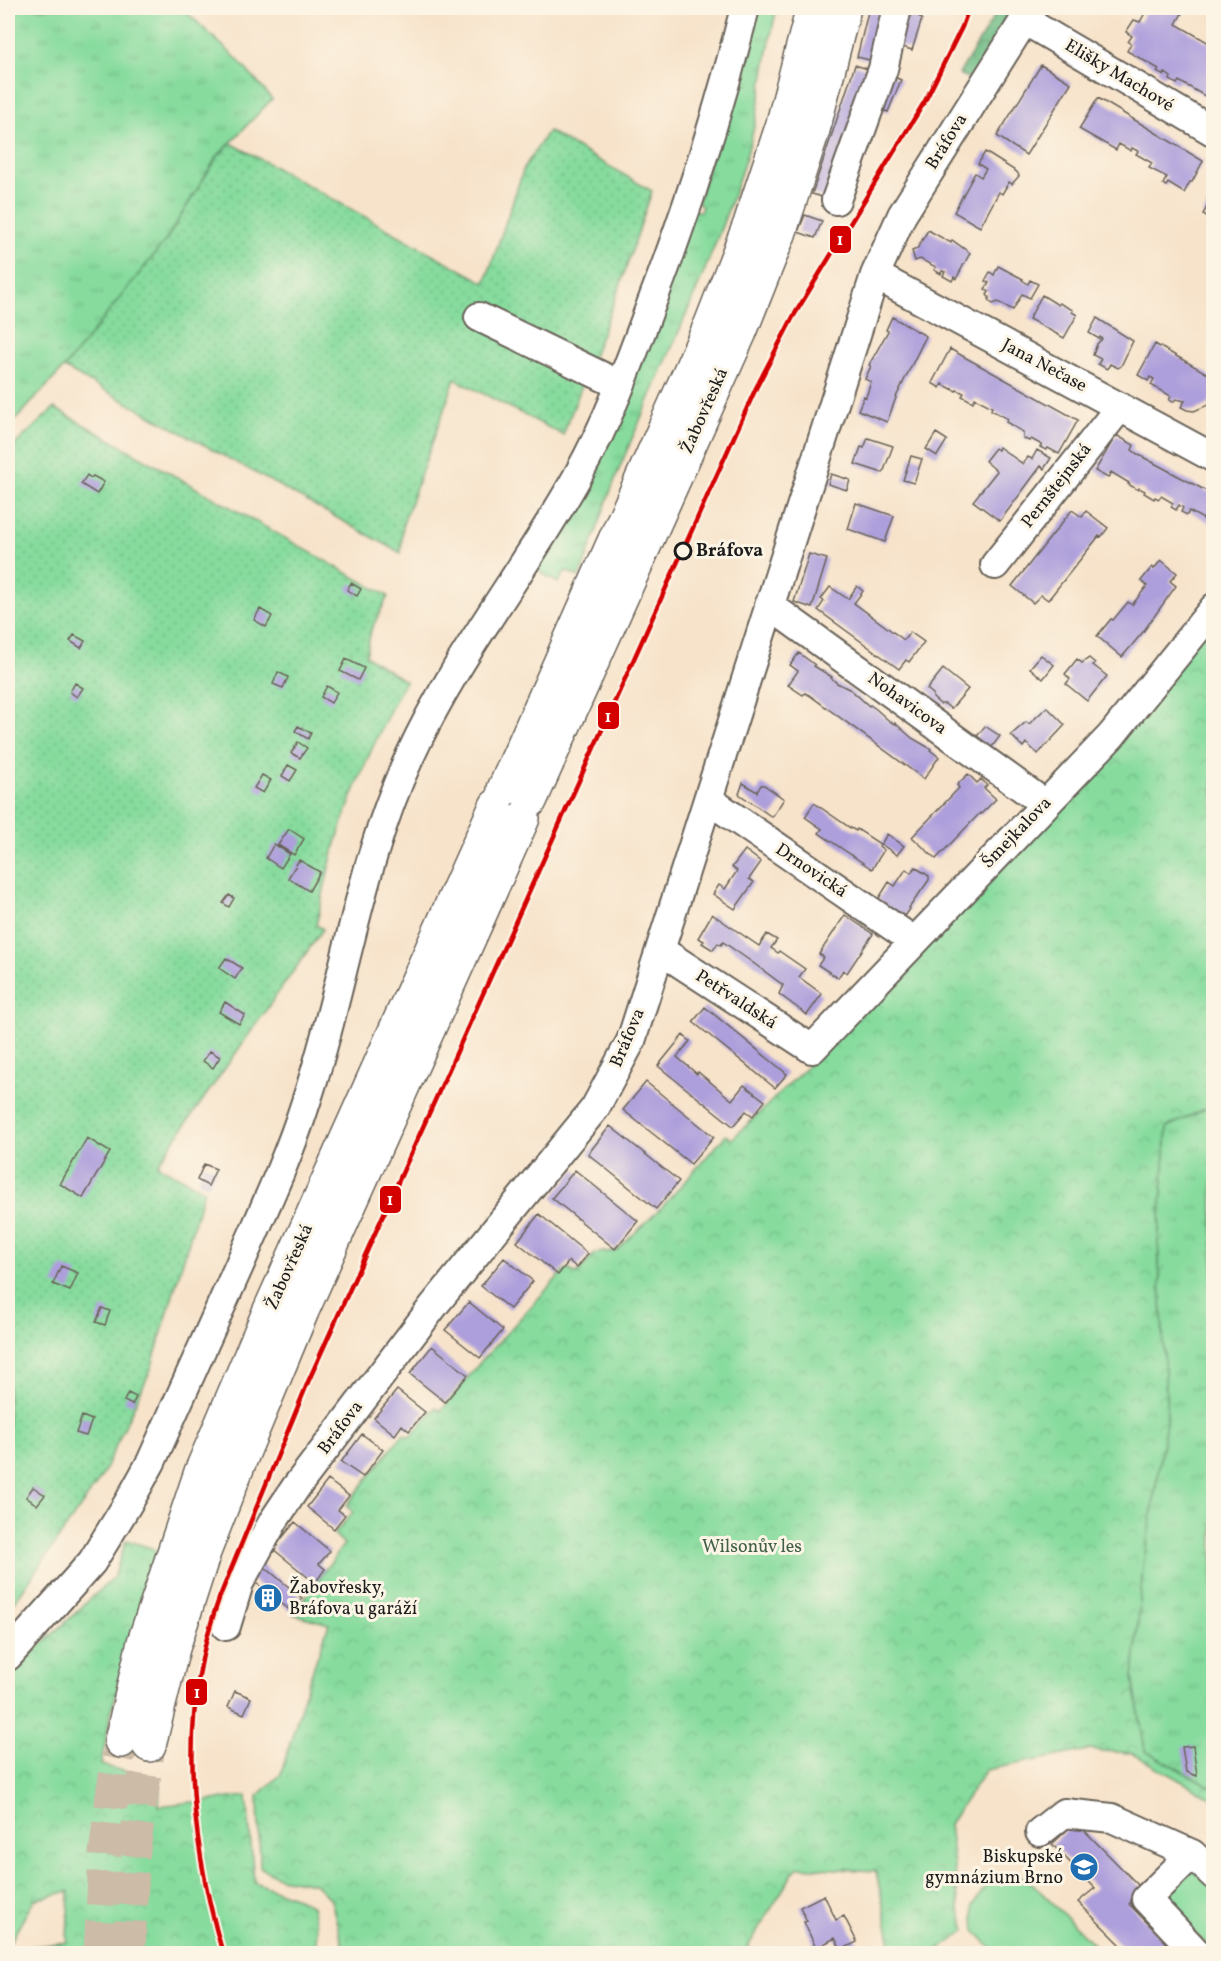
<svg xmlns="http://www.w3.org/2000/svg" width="1221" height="1961" font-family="Vollkorn,serif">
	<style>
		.grass { fill: url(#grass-tufts); stroke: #517c5c; stroke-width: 1.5 }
		.forest { fill: url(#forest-crowns); stroke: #446c50; stroke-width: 1.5 }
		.park { fill: url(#park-crowns); stroke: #517c5c; stroke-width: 1.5 }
		.garden { fill: url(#garden-dots); stroke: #517c5c; stroke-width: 1.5 }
		.pitch { fill: #86db9d; stroke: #517c5c; stroke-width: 1.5 }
		.building { fill: #ad9fdb }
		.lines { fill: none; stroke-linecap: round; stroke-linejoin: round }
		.highway-tunnel { stroke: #cbbba7; stroke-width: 33; stroke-dasharray: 33 16; stroke-linecap: butt }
		.minor-casing { stroke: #696259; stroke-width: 32 }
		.highway-casing { stroke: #696259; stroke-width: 36 }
		.minor { stroke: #fff; stroke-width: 28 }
		.highway { stroke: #fff; stroke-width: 33 }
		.tram-1-casing { stroke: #fcf5e5; stroke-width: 9 }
		.tram-1 { stroke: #d40000; stroke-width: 4.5 }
		.stop-dot { fill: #fcf5e5; stroke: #1c1c1c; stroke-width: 3 }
		.labels { text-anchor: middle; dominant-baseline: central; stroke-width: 6; stroke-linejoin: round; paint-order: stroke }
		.street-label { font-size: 18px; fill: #1c1c1c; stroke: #fcf5e5 }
		.stop-label { font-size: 18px; font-weight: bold; fill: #1c1c1c; stroke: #fcf5e5; text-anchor: start }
		.park-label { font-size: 18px; fill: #415f49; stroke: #fcf5e5 }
		.poi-label { font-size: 18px; fill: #1c1c1c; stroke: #fcf5e5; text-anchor: start }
		.line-badge { stroke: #fcf5e5; stroke-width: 2 }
		.badge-label { font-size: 16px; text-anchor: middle; font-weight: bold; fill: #fff }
	</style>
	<defs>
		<pattern id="grass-tufts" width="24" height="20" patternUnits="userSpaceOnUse" patternTransform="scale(1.5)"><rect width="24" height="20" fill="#86db9d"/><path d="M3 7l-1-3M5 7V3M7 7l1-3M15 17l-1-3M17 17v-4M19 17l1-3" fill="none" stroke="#73bb87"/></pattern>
		<pattern id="forest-crowns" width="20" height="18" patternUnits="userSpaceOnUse" patternTransform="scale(1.5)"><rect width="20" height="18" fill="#6cbb84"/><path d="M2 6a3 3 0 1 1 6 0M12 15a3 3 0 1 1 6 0" fill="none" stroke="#58976b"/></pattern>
		<pattern id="park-crowns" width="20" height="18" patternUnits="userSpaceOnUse" patternTransform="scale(1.5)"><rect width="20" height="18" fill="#86db9d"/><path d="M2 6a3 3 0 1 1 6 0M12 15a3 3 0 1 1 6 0" fill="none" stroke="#73bb87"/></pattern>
		<pattern id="garden-dots" width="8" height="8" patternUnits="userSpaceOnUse" patternTransform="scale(1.5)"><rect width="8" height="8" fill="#86db9d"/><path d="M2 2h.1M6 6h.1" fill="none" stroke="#73bb87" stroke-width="1.8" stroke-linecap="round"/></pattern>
	</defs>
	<rect width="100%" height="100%" fill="#fcf5e5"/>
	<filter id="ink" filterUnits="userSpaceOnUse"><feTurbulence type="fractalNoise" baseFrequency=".0167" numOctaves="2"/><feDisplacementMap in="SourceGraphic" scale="12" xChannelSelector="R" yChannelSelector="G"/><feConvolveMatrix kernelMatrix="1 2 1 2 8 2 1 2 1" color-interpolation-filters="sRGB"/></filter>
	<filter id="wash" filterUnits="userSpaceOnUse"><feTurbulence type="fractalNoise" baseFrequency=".008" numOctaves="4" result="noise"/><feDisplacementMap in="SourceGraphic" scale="24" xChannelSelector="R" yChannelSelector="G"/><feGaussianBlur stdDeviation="1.35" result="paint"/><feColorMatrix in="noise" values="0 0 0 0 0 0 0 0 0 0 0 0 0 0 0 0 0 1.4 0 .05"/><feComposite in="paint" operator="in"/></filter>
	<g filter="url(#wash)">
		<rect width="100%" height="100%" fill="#f7e3ca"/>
		<path class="grass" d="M8,8H182L237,59L272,99L217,157L166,240L71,360L8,428Z
			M754,8H777C764,59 761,113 744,163C711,266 664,363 622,462C606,500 595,539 579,577L566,571L558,583L532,567L695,210L700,212L702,206L698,203Z
			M1213,1105V1788L1145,1751L1133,1677L1143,1567L1167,1415L1158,1242L1167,1127Z"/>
		<path class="forest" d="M999,8H1018L974,81L959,74Z"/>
		<path class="park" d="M1213,620V1105L1167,1127L1158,1242L1167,1415L1143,1567L1133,1677L1145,1751L1213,1788V1799L1131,1753L1088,1750L986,1770L949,1824L959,1909L966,1930L935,1953H893L876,1871L798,1867L793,1873L744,1953L345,1954L331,1900L315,1884L280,1878L260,1867L258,1796L281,1774L307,1686L329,1624L293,1614L344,1544L334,1534L353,1512L346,1506L403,1434L410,1437L436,1407L441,1411L482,1360L559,1276L568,1269L577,1274L595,1253L616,1251L663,1206L726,1135L732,1139L812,1062Z
			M126,1540L157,1550L111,1712L101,1765L160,1781L159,1806L247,1796L254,1882L297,1898L312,1906L317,1930L315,1953H8V1950L67,1942L69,1891L34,1900L8,1946V1681L27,1658L114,1577Z"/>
		<path class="garden" d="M548,131L652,191L620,286L563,435L455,379L403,524L401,553L64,368L166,240L217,157L231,143L485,283L524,168Z
			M54,408L388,596L371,630L366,656L405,681C378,733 353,787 336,843C327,870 323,898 316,925L323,929L157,1165L204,1190L151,1369L102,1476L8,1611V451Z"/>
		<path class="pitch" d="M1194,1868L1213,1886V1951L1162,1901Z
			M1009,1874L1027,1878L1102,1953H997L975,1931L973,1906L986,1885Z"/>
		<g id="blocks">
			<path class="building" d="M869,8H886L874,61L857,57Z
				M907,8H925L922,17L917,15L922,19L912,50L896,45Z
				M1152,8L1164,12L1167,8H1185L1176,24L1209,43L1211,40L1214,41V93L1210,99L1179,81L1177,84L1170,80L1171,77L1165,73L1164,76L1157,72L1159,69L1127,51L1131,44L1128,42L1132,36L1126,32L1134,20L1140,22L1146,11L1149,13Z
				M855,65L871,70L829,199L812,194Z
				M1041,65L1071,83L1026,155L997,136Z
				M890,75L901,80L888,112L877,108Z
				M1098,98L1203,161L1192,182H1190L1184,193L1168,183L1166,186L1163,184L1167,177L1149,168L1152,163L1136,154L1138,151L1132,148L1131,151L1119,144L1116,150L1079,129Z
				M985,152L1017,172L1019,176L1012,184L1009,182L1002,194L999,192L980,227L954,212L975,173L981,177L986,169L978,164Z
				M1214,195V220L1203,214Z
				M805,215L822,221L815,238L798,232Z
				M928,230L951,243L952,240L970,253L956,279L954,277L952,281L943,276L945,272L942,271L941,274L934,270L936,267L920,259L915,261L912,251L917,249Z
				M998,266L1023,279L1022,280L1028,284L1030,280L1038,284L1030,298L1022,294L1013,310L998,302L993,304L989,301V297L987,295L989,292L985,289L989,283L985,281L990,272L994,275Z
				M1042,295L1058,305L1059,303L1073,310L1072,312L1077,315L1064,338L1029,319Z
				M892,317L926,336L897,395L887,422L858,410L864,396L866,397L871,382L865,379L871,366L869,365L888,331L886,330Z
				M1097,318L1133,341L1121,366L1118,368L1110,364L1107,369L1098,364L1101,359L1093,355L1097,344L1102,339L1100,337L1099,339L1089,333Z
				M1155,344L1208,374L1214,385V394L1208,405L1194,411L1187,410L1181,407L1185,401L1176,399L1173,402L1169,400L1171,396L1151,385L1154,379L1150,377L1148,381L1138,375Z
				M950,349L1078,420L1059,454L1048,448L1046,450L1040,447L1042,445L1031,439L1029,441L1023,438V432L1006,422L1008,419L991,410L992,407L975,398L973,402L962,396L964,393L957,390L956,391L942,384L940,388L932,383Z
				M936,433L947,440L937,456L926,449Z
				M1116,435L1134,445L1132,450L1139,455L1214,495V525L1189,511L1187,515L1181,512L1183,508L1179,505L1176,510L1171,507L1173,503L1161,496L1159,499L1155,497L1154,499L1144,493L1145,491L1139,488L1138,490L1128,484L1129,483L1111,472L1108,478L1095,471Z
				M868,438L893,446L883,473L855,464L861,447L864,448Z
				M999,447L1023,464L1028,457L1032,459L1037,450L1051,458L1044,469L1041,466L1000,521L973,501L997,471L985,461L995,448L998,450Z
				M911,456L922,459L914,483L903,480Z
				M831,474L850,480L847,490L828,484Z
				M87,475L91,478L93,476L104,482L97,494L81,484Z
				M856,503L894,516L885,542L848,529Z
				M1072,510L1082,517L1086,511L1108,528L1101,537L1099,536L1048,600L1041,595L1033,603L1012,586Z
				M809,554L827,559L812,608L794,602Z
				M1161,560L1177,573L1170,581L1176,586L1143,632L1122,657L1097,636L1111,619L1113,620L1128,602L1132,605L1147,586L1141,581L1152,567L1154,569Z
				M351,583L361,589L357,596L347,590Z
				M857,586L863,591L854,603L904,640L910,632L924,642L909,662L906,660L899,669L818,610L824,601L821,599L830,587L848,599Z
				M260,609L272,616L266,627L254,620Z
				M74,635L85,641L81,648L70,641Z
				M799,653L815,665L814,666L832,677L831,678L837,683L851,690L869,706L870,705L876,709L887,719L894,724L895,723L912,738L931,749L930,750L939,757L924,779L809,695L805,693L803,695L788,685L798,671L790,665Z
				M1041,655L1054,665L1043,679L1030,668Z
				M1089,658L1095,663L1093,665L1107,676L1087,701L1066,684L1070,679L1065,674L1077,659L1082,663Z
				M346,659L364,668L358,680L340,671Z
				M943,669L968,689L951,709L945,704H940L933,698V694L927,689Z
				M278,672L288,677L283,688L273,684Z
				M75,683L83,688L77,697L70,692Z
				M327,686L337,692L331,703L321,697Z
				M1047,707L1065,725L1038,754L1026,743L1023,747L1011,735L1026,722L1029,724Z
				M298,726L311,733L308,739L295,731Z
				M985,726L1000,736L989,751L974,740Z
				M298,742L307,748L300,758L291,753Z
				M288,765L297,770L290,781L282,776Z
				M968,774L977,783L981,779L987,785L984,788L996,799L981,814L980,813L936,859L912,837L959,788L957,785Z
				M262,775L271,780L263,793L254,788Z
				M743,783L757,792L761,785H764L784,799L772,817L739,794Z
				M814,803L849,827L856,831L857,829L880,844L879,846L884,850L872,869L819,833L822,829L805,817Z
				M289,829L304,839L294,855L278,845Z
				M887,834L904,846L897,855L881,844Z
				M274,844L290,854L281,868L266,858Z
				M745,850L761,862L749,879L754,882L735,909L713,894L719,885L725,889L737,871L732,867Z
				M299,860L320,872L309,891L288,878Z
				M915,867L929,876V880L909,908L910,909L903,919L879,900V898L889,882L895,886L906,869L911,873Z
				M229,895L234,898L229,907L223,903Z
				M712,914L759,946L767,934L777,940L771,948L778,953L779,951L805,969L799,977L822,994L807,1015L779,994L783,985L749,960L723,942L721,945L718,943L713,950L702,943L704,941L698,938Z
				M845,915L873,934L847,973L843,970L838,978L818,965L824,957L819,954Z
				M226,958L242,968L235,979L219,968Z
				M225,1002L245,1015L239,1024L219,1012Z
				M705,1007L787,1074L775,1088L693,1022Z
				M683,1035L690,1041L677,1057L697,1074L698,1072L732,1100L744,1085L765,1101L753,1116L746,1111L733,1126L658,1066Z
				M210,1051L220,1057L213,1068L203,1061Z
				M646,1082L714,1137L691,1164L623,1110Z
				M610,1126L679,1181L656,1209L588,1154Z
				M87,1138L110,1152L83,1198L60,1184Z
				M204,1164L216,1169L208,1186L197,1180Z
				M575,1170L638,1221L615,1249L552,1198Z
				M539,1214L588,1254L577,1268L569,1261L558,1275L517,1242Z
				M504,1258L533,1281L510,1309L481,1286Z
				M61,1266L78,1273L70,1291L53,1284Z
				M469,1302L503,1330L480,1358L445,1330Z
				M102,1308L110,1311L105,1325L96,1322Z
				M432,1346L468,1375L445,1402L410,1374Z
				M397,1390L425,1412L409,1431L402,1425L395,1435L374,1418Z
				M128,1393L136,1397L132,1405L124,1401Z
				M82,1416L92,1420L86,1436L76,1433Z
				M362,1434L383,1450L363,1477L341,1462Z
				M328,1480L349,1496L338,1510L345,1515L334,1529L307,1507Z
				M33,1487L45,1495L37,1505L26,1497Z
				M295,1522L330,1551L319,1564L325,1569L315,1583L273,1549Z
				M261,1564L302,1598L291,1611L250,1578Z
				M235,1691L251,1698L244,1714L228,1707Z
				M1193,1746L1197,1776L1186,1772L1182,1747Z
				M1076,1822L1143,1890L1129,1904L1177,1953H1129L1078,1902L1095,1888L1052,1844Z
				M824,1895L836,1920L844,1916L857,1942L841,1950L835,1938L816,1948L804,1922L807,1921L800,1907Z"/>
		</g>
	</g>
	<g filter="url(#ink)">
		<use href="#blocks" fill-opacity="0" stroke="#696259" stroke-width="1.5"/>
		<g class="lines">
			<path class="highway-tunnel" d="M100,1954L105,1855L112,1795L121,1741
				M129,1954L133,1857L149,1745"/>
			<g class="minor-casing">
				<path id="minor" d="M1024,20L1214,132
					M836,200L883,69L897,8
					M875,275L1214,458
					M479,317L620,385
					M995,565L1120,407
					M769,605L1045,804
					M709,800L914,941
					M660,950L812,1049L1111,736L1214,608
					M226,1626L239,1583L274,1520L296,1487L435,1304L595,1108L631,1041L875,275L902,215L1032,8
					M8,1656L92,1562L130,1500L151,1462C180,1397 209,1332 239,1266C262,1213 287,1161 305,1105C344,990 358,867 410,756C455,657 524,572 577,477C608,422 630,362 652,302C689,206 720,108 745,8
					M1040,1832L1064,1813L1112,1818L1192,1854L1214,1875
					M1192,1854L1146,1899L1198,1954"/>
			</g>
			<g class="highway-casing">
				<path id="highway" d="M504,789L711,324L750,224L782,127L813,8
					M530,801L740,332L779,234L813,130L844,8
					M121,1741L144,1642L201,1472L270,1310L496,806
					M149,1745L173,1648L204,1552L241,1458L302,1311L523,818"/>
			</g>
			<use href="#minor" class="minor"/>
			<use href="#highway" class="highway"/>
			<g class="tram-1-casing">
				<path id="tram-1" d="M223,1954C189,1837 177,1712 220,1596L308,1382L756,388L793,317L925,101L962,27L969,8"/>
			</g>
			<use href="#tram-1" class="tram-1"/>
		</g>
	</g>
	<defs>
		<g id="building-disc" transform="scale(1.5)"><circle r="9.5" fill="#1f6fb2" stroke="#fcf5e5"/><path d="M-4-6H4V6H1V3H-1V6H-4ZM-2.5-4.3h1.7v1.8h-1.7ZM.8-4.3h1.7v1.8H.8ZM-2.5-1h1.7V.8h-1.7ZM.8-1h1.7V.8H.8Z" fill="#fff"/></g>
		<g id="school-disc" transform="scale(1.5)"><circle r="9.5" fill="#1f6fb2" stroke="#fcf5e5"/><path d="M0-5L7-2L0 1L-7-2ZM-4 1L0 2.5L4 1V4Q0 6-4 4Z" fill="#fff"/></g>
	</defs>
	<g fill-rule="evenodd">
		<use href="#building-disc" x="268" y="1598"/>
		<use href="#school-disc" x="1084" y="1867"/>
	</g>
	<circle class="stop-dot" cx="683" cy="551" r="8"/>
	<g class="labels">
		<g class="street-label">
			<text transform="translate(1119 76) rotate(31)">Elišky Machové</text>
			<text transform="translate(947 142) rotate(-58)">Bráfova</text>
			<text transform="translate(1044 366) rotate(28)">Jana Nečase</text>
			<text transform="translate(705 411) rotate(-66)">Žabovřeská</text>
			<text transform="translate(1057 486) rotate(-52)">Pernštejnská</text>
			<text transform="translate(907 704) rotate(36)">Nohavicova</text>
			<text transform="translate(1017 833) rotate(-46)">Šmejkalova</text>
			<text transform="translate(811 871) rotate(34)">Drnovická</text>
			<text transform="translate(736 1000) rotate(33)">Petřvaldská</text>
			<text transform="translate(628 1038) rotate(-67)">Bráfova</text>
			<text transform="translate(290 1267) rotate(-66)">Žabovřeská</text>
			<text transform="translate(341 1428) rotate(-53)">Bráfova</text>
		</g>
		<g class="stop-label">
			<text x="696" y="551">Bráfova</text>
		</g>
		<g class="park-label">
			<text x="752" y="1547">Wilsonův les</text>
		</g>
		<g class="poi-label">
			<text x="289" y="1588">Žabovřesky,<tspan x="289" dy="21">Bráfova u garáží</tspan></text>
			<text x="1063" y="1857" text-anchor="end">Biskupské<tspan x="1063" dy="21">gymnázium Brno</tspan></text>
		</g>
	</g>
	<g class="line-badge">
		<rect x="829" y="225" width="23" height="29" rx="6" fill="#d40000"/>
		<rect x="597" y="701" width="23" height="29" rx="6" fill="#d40000"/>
		<rect x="379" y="1185" width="23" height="29" rx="6" fill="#d40000"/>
		<rect x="185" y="1678" width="23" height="28" rx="6" fill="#d40000"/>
	</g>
	<g class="badge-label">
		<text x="840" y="245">1</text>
		<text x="608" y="722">1</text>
		<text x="390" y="1205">1</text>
		<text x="197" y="1698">1</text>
	</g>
	<rect width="1221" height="1961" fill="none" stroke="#fcf5e5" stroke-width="30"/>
</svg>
